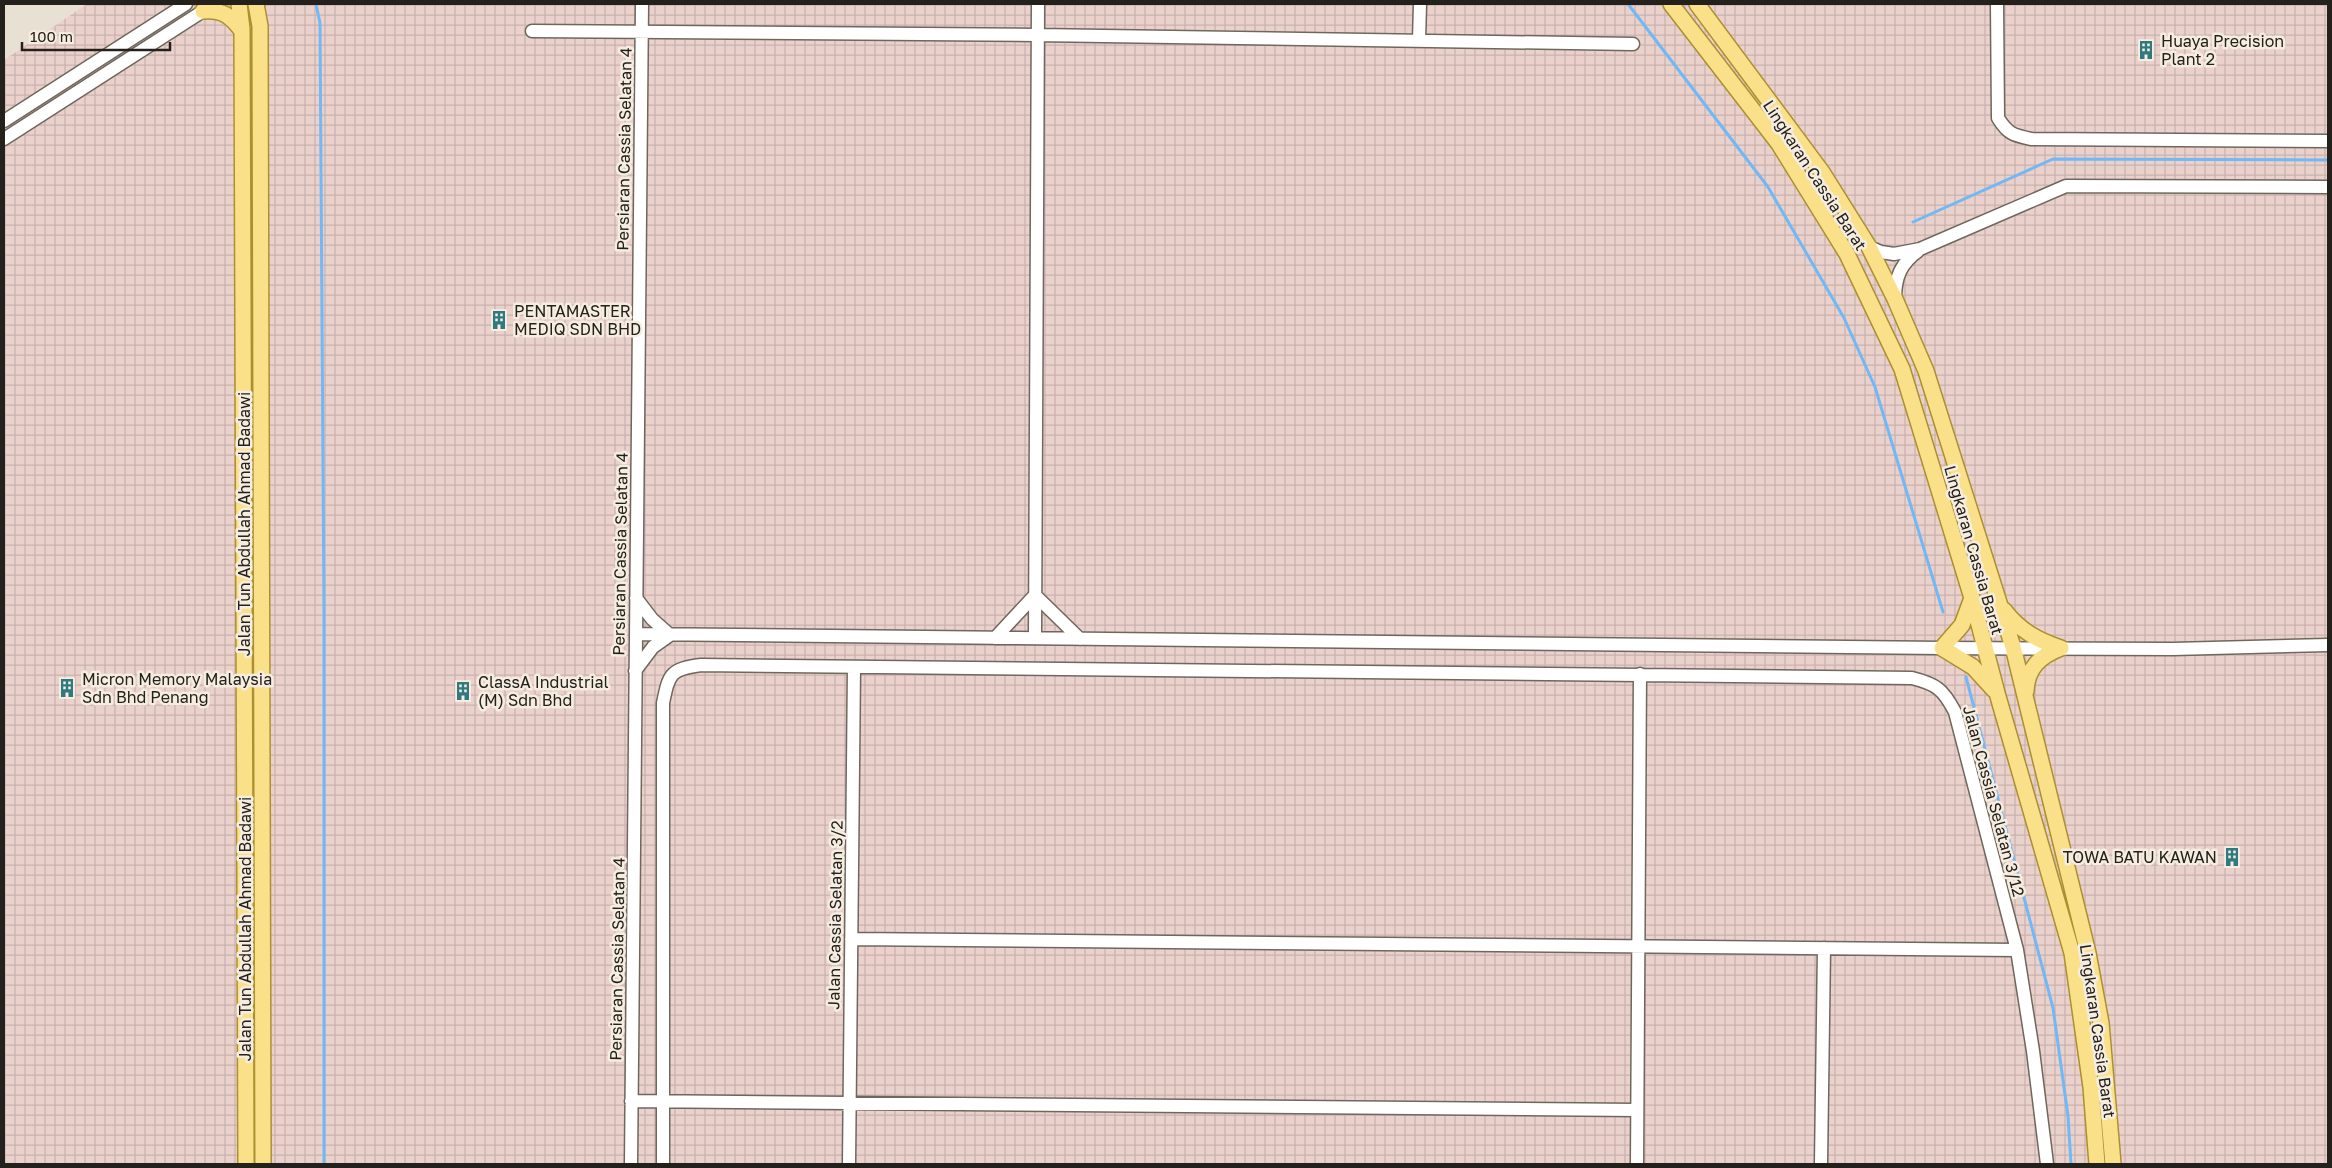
<svg xmlns="http://www.w3.org/2000/svg" width="2332" height="1168" font-family="'Golos Text',sans-serif">
	<style>
		.industrial { fill: url(#industrial-grid) }
		.lines { fill: none; stroke-linecap: round; stroke-linejoin: round }
		.stream { stroke: #70b8f6; stroke-width: 3 }
		.minor-casing { stroke: #6f675d; stroke-width: 15 }
		.major-casing { stroke: #ac9030; stroke-width: 18 }
		.minor { stroke: #fff; stroke-width: 12 }
		.major { stroke: #fae089; stroke-width: 15 }
		.labels { text-anchor: middle; dominant-baseline: central; stroke-width: 5; stroke-linejoin: round; paint-order: stroke }
		.poi-label { font-size: 16px; fill: #24201c; stroke: #f6ede1; text-anchor: start }
		.street-label { font-size: 16px; fill: #24201c; stroke: #f6ede1 }
	</style>
	<defs>
		<pattern id="industrial-grid" width="8" height="8" patternUnits="userSpaceOnUse" patternTransform="scale(1.25)"><rect width="8" height="8" fill="#ebd1cc"/><path d="M0 4h8M4 0v8" fill="none" stroke="#c9b3af"/></pattern>
	</defs>
	<rect width="100%" height="100%" fill="#e9e0d4"/>
	<path class="industrial" d="M87,4H2328V1164H4V60Z"/>
	<g class="lines">
		<path class="stream" d="M316,4L320,23L324,610V1164
			M1628,4L1768,187L1844,318L1875,387L1943,612
			M1913,222L2053,159L2328,160
			M1966,677L2053,1008L2068,1116L2071,1164"/>
		<g class="minor-casing">
			<path id="minor" d="M1997,4L1998,118C2008,134 2013,135 2031,139L2328,141
				M532,31L1037,35L1633,44
				M1419,40L1420,4
				M4,121L186,4
				M4,139L211,6
				M1869,247L1881,252L1894,254L1920,249L2066,186L2328,187
				M1895,299C1895,277 1901,263 1918,251
				M636,634L1942,648L2173,649L2328,645
				M995,638L1035,595L1080,639
				M1035,638L1038,4
				M635,671L653,647L670,635L652,619L636,598
				M851,939L2017,950
				M631,1101L1637,1110
				M631,1164L642,4
				M663,1164V703C669,674 670,669 701,665L1912,678C1936,684 1943,689 1955,712L2017,950L2033,1051L2047,1164
				M849,1164L854,667
				M1637,1164L1640,674
				M1821,1164L1824,948"/>
		</g>
		<g class="major-casing">
			<path id="major" d="M239,4L242,29L246,1164
				M256,4L260,26L263,1164
				M1671,4L1779,144L1847,254L1902,369L1972,598L1997,693L2072,953L2091,1087L2097,1164
				M1697,4L1822,172L1869,247L1895,299L1926,371L2013,647L2088,953L2101,1023L2113,1164
				M203,11C222,9 231,16 242,31
				M1972,598L1962,625L1942,648L1973,667L1994,690
				M2004,610C2019,630 2037,640 2061,648
				M2026,691C2027,668 2040,656 2061,648"/>
		</g>
		<use href="#minor" class="minor"/>
		<use href="#major" class="major"/>
	</g>
	<defs>
		<g id="building-bare" transform="scale(1.5)"><path d="M-4-6H4V6H1V3H-1V6H-4ZM-2.5-4.3h1.7v1.8h-1.7ZM.8-4.3h1.7v1.8H.8ZM-2.5-1h1.7V.8h-1.7ZM.8-1h1.7V.8H.8Z" fill="#307981" stroke="#f6ede1" stroke-width="2.5" paint-order="stroke"/></g>
	</defs>
	<g fill-rule="evenodd">
		<use href="#building-bare" x="2146" y="50"/>
		<use href="#building-bare" x="499" y="320"/>
		<use href="#building-bare" x="67" y="688"/>
		<use href="#building-bare" x="463" y="691"/>
		<use href="#building-bare" x="2232" y="857"/>
	</g>
	<g class="labels">
		<g class="poi-label">
			<text x="2161" y="41">Huaya Precision<tspan x="2161" dy="18">Plant 2</tspan></text>
			<text x="514" y="311">PENTAMASTER<tspan x="514" dy="18">MEDIQ SDN BHD</tspan></text>
			<text x="82" y="679">Micron Memory Malaysia<tspan x="82" dy="18">Sdn Bhd Penang</tspan></text>
			<text x="478" y="682">ClassA Industrial<tspan x="478" dy="18">(M) Sdn Bhd</tspan></text>
			<text x="2217" y="857" text-anchor="end">TOWA BATU KAWAN</text>
		</g>
		<g class="street-label">
			<text transform="translate(624 149) rotate(-89)">Persiaran Cassia Selatan 4</text>
			<text transform="translate(1815 175) rotate(57)">Lingkaran Cassia Barat</text>
			<text transform="translate(244 524) rotate(-90)">Jalan Tun Abdullah Ahmad Badawi</text>
			<text transform="translate(1974 550) rotate(74)">Lingkaran Cassia Barat</text>
			<text transform="translate(620 554) rotate(-89)">Persiaran Cassia Selatan 4</text>
			<text transform="translate(1994 801) rotate(75)">Jalan Cassia Selatan 3/12</text>
			<text transform="translate(835 915) rotate(-89)">Jalan Cassia Selatan 3/2</text>
			<text transform="translate(245 929) rotate(-90)">Jalan Tun Abdullah Ahmad Badawi</text>
			<text transform="translate(617 959) rotate(-89)">Persiaran Cassia Selatan 4</text>
			<text transform="translate(2098 1031) rotate(82)">Lingkaran Cassia Barat</text>
		</g>
	</g>
	<rect width="2332" height="1168" fill="none" stroke="#24201c" stroke-width="10"/>
	<path d="M22 42v8h148v-8" fill="none" stroke="#24201c" stroke-width="2.5"/>
	<text x="30" y="42" font-size="15" fill="#24201c" stroke="#f6ede1" stroke-width="4" paint-order="stroke">100 m</text>
</svg>
